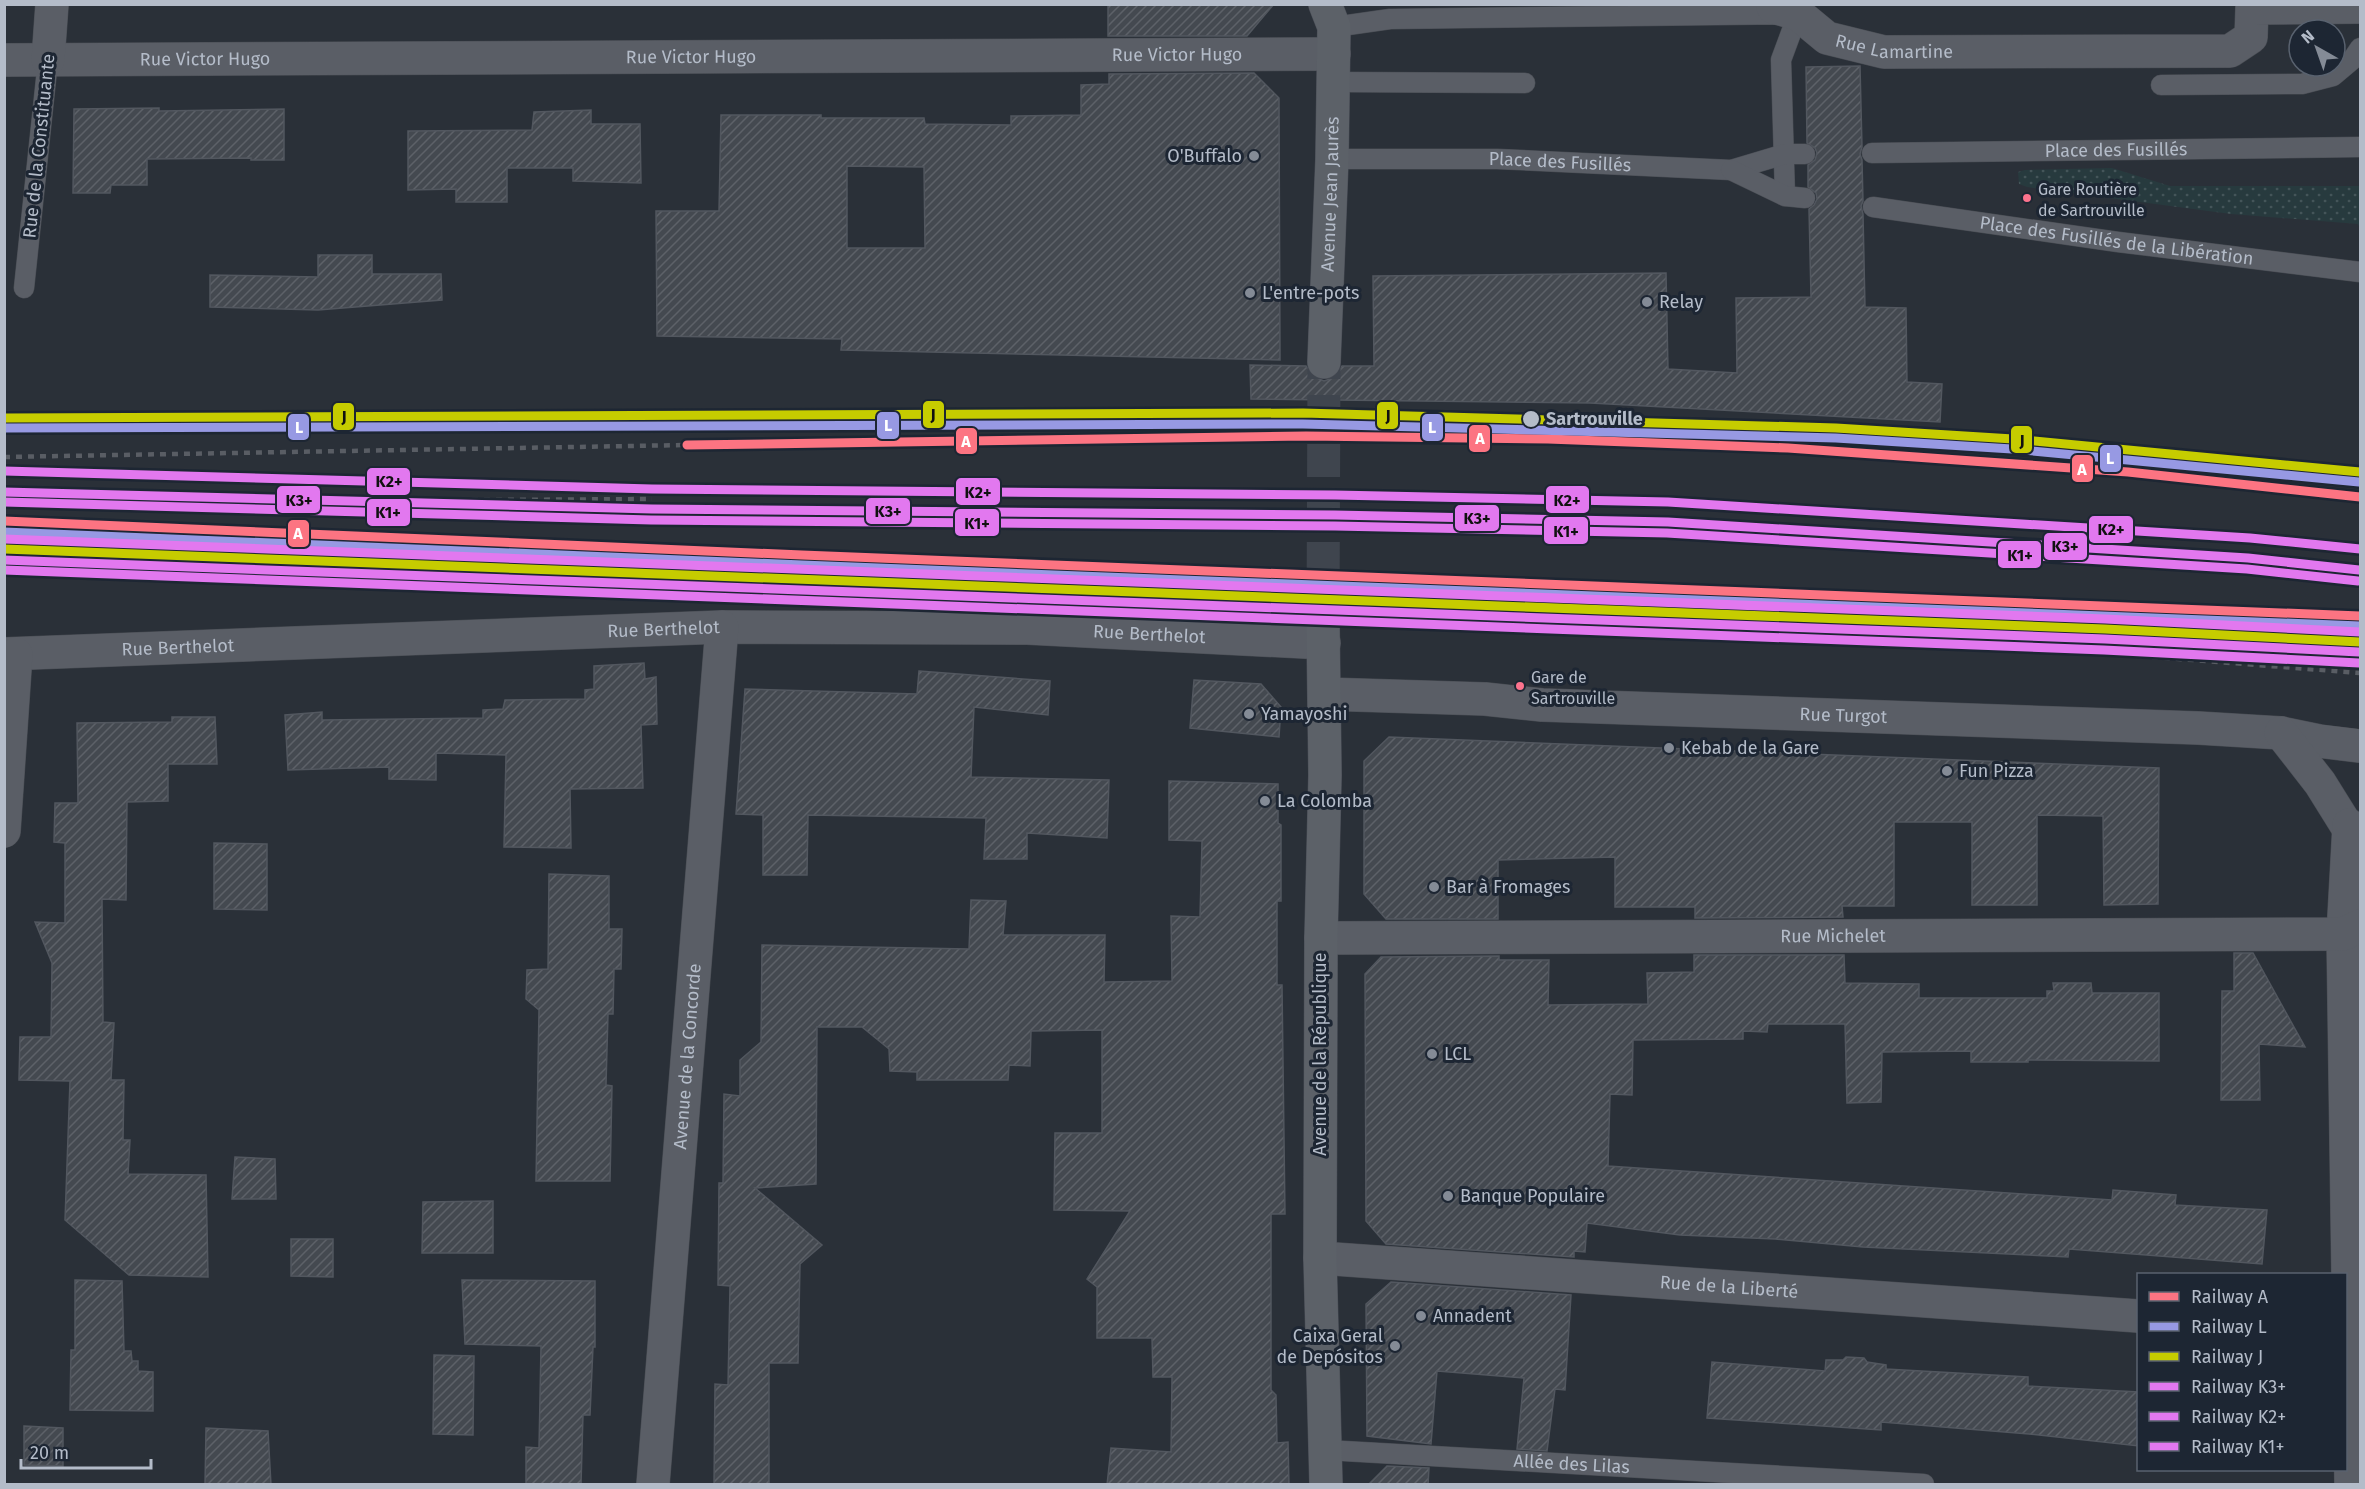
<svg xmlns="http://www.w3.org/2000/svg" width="2365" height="1489" font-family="'Fira Sans',sans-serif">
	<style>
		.grass { fill: url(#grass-dots) }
		.building { fill: url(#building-hatch); stroke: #52575f; stroke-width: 1.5; fill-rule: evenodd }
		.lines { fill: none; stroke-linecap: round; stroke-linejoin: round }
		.primary-tunnel { stroke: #3f454e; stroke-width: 33; stroke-dasharray: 33 16; stroke-linecap: butt }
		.service-casing { stroke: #484c53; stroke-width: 21 }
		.minor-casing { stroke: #484c53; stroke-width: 34 }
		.primary-casing { stroke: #484c55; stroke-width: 34 }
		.service { stroke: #5a5e66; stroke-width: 20 }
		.minor { stroke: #5a5e66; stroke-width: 33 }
		.primary { stroke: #5c6168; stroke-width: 33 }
		.rail { stroke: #595d64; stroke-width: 4.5; stroke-dasharray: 6 6; stroke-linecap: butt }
		.rail-1-casing { stroke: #1d2633; stroke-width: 14 }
		.rail-2-casing { stroke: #1d2633; stroke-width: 14 }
		.rail-3-casing { stroke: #1d2633; stroke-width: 14 }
		.rail-4-casing { stroke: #1d2633; stroke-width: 14 }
		.rail-5-casing { stroke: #1d2633; stroke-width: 14 }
		.rail-6-casing { stroke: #1d2633; stroke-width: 14 }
		.rail-1 { stroke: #fc7482; stroke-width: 9 }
		.rail-2 { stroke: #9799e3; stroke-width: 9 }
		.rail-3 { stroke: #c6cc00; stroke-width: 9 }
		.rail-4 { stroke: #e278ef; stroke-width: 9 }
		.rail-5 { stroke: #e278ef; stroke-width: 9 }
		.rail-6 { stroke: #e278ef; stroke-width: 9 }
		.poi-dot { fill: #848b96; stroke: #1d2633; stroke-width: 2 }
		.bus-dot { fill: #fc738d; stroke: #1d2633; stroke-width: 2 }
		.stop-dot { fill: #b4bcc9; stroke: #1d2633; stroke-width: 2 }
		.labels { text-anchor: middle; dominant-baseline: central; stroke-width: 6; stroke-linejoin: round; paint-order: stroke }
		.bus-label { font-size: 16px; fill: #b4bcc9; stroke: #1d2633; text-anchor: start }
		.street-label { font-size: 18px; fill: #b4bcc9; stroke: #1d2633 }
		.poi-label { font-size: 18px; fill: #b4bcc9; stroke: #1d2633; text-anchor: start }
		.stop-label { font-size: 18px; font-weight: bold; fill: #b4bcc9; stroke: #1d2633; text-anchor: start }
		.line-badge { stroke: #1d2633; stroke-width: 2 }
		.badge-label { font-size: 16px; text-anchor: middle; font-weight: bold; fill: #fff }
		.pale-badge-label { font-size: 16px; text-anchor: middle; font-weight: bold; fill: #111 }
	</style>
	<defs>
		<pattern id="grass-dots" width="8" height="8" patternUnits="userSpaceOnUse" patternTransform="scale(1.5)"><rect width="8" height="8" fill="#273a3e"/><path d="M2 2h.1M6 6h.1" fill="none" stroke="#445559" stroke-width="1.8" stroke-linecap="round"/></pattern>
		<pattern id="building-hatch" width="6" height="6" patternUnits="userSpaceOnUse" patternTransform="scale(1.5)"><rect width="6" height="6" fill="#444950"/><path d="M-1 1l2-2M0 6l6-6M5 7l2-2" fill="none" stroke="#5d6168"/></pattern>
	</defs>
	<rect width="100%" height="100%" fill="#2a3038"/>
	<path class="grass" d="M2112,168L2170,186H2360V228L2358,224L2231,214L2027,187L2019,184L2018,172L2025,170Z"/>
	<path class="building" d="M1108,4H1274L1247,36H1108Z
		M1860,66L1862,147L1860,154L1862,160L1863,201L1861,206L1863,214L1865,307L1906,308L1907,382L1942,384L1940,422L1590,403L1251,399L1250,365L1306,366L1314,377L1324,381L1333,378L1339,372L1342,366H1374L1373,276L1666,273L1668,369L1737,373L1736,298L1811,297L1809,209L1814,205L1817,199L1816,193L1808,187V165L1815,160L1817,153L1815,148L1807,143L1806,67Z
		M1254,73L1279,98L1280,360L841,350L842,339L657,336L656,211H719L721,115H821V118H924L925,124L1011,125V116L1081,115V85L1109,84V74ZM847,166L924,167L925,248H847Z
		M159,108V111L284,109V160H251V158L147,159V185H111L110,193H73L74,109Z
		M591,110V124H640L641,183L573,181V168H507V202H456V189L408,190V131L532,130L534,112Z
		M318,255H372V274H441L442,300L318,310L210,307V275L318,277Z
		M644,663L645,679L656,677L657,724L641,725L643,788L570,789L571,848L504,847L506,755L436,753V780L389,779V767L288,770L285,715L322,712V720L483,718V710L503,709L505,700L585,699V690L594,689V666Z
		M919,671L1050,681L1048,715L974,707L971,777L1109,780L1107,838L1027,833V859H984L986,818L808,815L807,875H763V815L736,814L745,689L917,694Z
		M1194,680L1261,684L1281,707L1279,737L1190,728Z
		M172,717H215L217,764H168V801L127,802L126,900L102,899L103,1022L114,1023L111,1080H124L123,1140H130L128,1174L206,1175L208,1277L129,1275L65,1220L70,1081L19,1080L20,1037H51L52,963L35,922L65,923V843L54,842L55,803H78L77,723L172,722Z
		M1389,737L2159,768L2158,904L2104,905L2103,816L2037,815V905H1972V822H1894V906H1842L1843,917L1695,918V907H1615V857L1498,860V919H1386L1364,894V761Z
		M1169,781L1278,784V823L1281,825V901H1277V985H1282L1285,1214H1271V1390L1276,1395L1277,1443L1288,1442L1289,1485H1107L1111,1448L1171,1452L1172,1377H1153L1152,1338H1097V1287L1087,1279L1130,1211L1054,1210L1055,1133H1102V1030L1031,1031L1030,1066L1009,1065L1008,1080H917V1072L890,1071L889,1049L862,1027H817L816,1184L755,1188L822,1245L800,1264L798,1363H769V1485H714L715,1384L728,1385L730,1286L718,1285L719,1183H723L724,1094L740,1096V1060L761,1042L762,945L969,949L971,900L1006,901L1003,935H1105L1104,982L1172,981L1171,916L1200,917L1202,841L1169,840Z
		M214,843L267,844V910L214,909Z
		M549,874L609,876V929H622L621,969H614L613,1014H608L606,1085L612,1086L610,1181H536L539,1010L526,999L527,970L548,969Z
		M2234,953H2253L2305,1047L2259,1044L2260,1100H2221L2222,991H2234Z
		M1694,955H1844L1845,983L1919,984V998H2047V991H2054L2053,983H2091L2092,993H2159V1061L2028,1060V1062H1971V1051L1882,1052L1881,1102L1847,1103L1845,1024H1768L1767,1032L1743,1031V1039L1633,1040L1632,1095L1610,1094L1608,1166L2112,1200L2113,1190L2176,1195L2175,1205L2267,1210L2262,1264L2069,1249L2068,1257L1863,1247L1775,1239L1680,1235L1587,1223L1585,1252L1574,1251V1257L1386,1244L1366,1221L1365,974L1381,957L1499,956V960H1549L1548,1005L1648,1004L1647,973L1694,972Z
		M235,1157L275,1159L276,1199H232Z
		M493,1201V1253H422L423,1202Z
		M291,1239H333V1277L291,1276Z
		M75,1280L122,1281L124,1351H131L132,1361H138V1371L153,1372V1411L70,1410L71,1350H75Z
		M462,1280L595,1281V1347H593L590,1415H583L581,1485H526V1447L539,1448L541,1346L465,1344Z
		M1391,1282L1571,1295L1565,1390L1555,1389L1547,1451L1517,1449L1524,1378L1437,1371L1431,1444L1367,1436L1366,1304Z
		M434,1355L474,1356L473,1435L433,1434Z
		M1846,1357L1864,1358L1867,1362L1886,1365V1369L2028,1377V1386L2139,1392V1446L2029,1434L1881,1422V1430L1707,1418L1712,1362L1825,1371L1826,1360H1843Z
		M24,1426L63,1428V1466L24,1465Z
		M206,1428L268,1431L271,1485H205Z
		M1387,1466L1429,1468L1428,1485H1368Z"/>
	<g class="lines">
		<path class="primary-tunnel" d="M1323,624L1324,362"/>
		<g class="service-casing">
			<g id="service">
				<path d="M1334,27L1390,19L1798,14L1781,60L1785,196"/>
				<path d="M1333,82L1525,83"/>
				<path d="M2161,85L2302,84L2333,76L2352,60L2360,48"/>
				<path id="s1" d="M1872,153L2360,147"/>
				<path id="s2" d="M1332,159H1497L1731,170L1785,154H1805"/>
				<path d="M1731,170L1785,196L1805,198"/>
				<path id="s3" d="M1873,207L2118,242L2360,272"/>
				<path d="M24,288L48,60"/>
				<path id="s4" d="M1326,1450L1924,1484"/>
			</g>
		</g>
		<g class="minor-casing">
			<g id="minor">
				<path id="s5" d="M1773,4V7L1798,14L1827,38L1884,52L2230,51L2251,37L2252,8L2360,7"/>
				<path id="s6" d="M4,60L1334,54"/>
				<path d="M48,60L52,4"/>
				<path id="s7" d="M4,654L722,627L1027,628L1324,643"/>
				<path id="s8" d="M1325,694L1485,699L1542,705L2198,728L2281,733L2319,741L2360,746"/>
				<path d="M2281,733L2320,783L2358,844"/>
				<path d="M2349,825L2343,934L2351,1484"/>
				<path d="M4,831L16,654"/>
				<path id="s9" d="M1321,938L2343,934L2360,926"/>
				<path id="s10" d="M1320,1258L2138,1316"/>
				<path id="s11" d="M653,1484L722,627"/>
			</g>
		</g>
		<g class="primary-casing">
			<g id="primary">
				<path id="s12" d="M1324,362L1332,159L1334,27L1325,4"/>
				<path d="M1323,624L1325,775L1321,938L1320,1258L1326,1484"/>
			</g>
		</g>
		<use href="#service" class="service"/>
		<use href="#minor" class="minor"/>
		<use href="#primary" class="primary"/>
		<path class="rail" d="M4,457L687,445
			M4,506L140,502L652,499
			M1242,596L1766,627L2360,673"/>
		<g class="rail-1-casing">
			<path id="rail-1" d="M687,445L1306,436L1548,439L1788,448L2128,472L2360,497
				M4,521L802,555L2360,616"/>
		</g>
		<g class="rail-2-casing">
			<path id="rail-2" d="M4,428L1303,424L1836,438L2012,449L2359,482
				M4,532L802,565L2360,626"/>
		</g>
		<g class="rail-3-casing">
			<path id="rail-3" d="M4,418L1303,413L1836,428L2013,439L2360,472
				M4,549L2105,629L2360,642"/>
		</g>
		<g class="rail-4-casing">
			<path id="rail-4" d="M4,492L652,509L1335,515L1668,522L2248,558L2359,570
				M4,560L2105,639L2359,652"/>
		</g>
		<g class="rail-5-casing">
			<path id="rail-5" d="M4,471L652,489L1335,495L1668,502L2250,538L2360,549
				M4,539L2105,619L2360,632"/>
		</g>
		<g class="rail-6-casing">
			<path id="rail-6" d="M4,502L651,520L1335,526L1667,533L2247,569L2358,581
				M4,570L2104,650L2359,663"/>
		</g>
		<use href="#rail-1" class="rail-1"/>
		<use href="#rail-2" class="rail-2"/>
		<use href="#rail-3" class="rail-3"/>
		<use href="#rail-4" class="rail-4"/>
		<use href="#rail-5" class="rail-5"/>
		<use href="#rail-6" class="rail-6"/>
	</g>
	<g class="poi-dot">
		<circle cx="1254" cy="156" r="6"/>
		<circle cx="1250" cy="293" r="6"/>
		<circle cx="1647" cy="302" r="6"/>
		<circle cx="1249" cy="714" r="6"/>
		<circle cx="1669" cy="748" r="6"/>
		<circle cx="1947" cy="771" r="6"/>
		<circle cx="1265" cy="801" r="6"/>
		<circle cx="1434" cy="887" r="6"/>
		<circle cx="1432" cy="1054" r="6"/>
		<circle cx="1448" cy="1196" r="6"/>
		<circle cx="1421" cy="1316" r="6"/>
		<circle cx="1395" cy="1346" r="6"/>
	</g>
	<g class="bus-dot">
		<circle cx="2027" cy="198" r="5"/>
		<circle cx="1520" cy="686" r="5"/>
	</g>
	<circle class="stop-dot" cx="1531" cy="419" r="9"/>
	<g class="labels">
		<g class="bus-label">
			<text x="2038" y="189">Gare Routière<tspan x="2038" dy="21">de Sartrouville</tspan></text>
			<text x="1531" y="677">Gare de<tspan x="1531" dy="21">Sartrouville</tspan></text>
		</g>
		<g class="street-label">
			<text stroke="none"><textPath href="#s5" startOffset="135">Rue Lamartine</textPath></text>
			<text stroke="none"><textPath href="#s6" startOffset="1173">Rue Victor Hugo</textPath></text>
			<text stroke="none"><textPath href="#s6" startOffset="687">Rue Victor Hugo</textPath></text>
			<text stroke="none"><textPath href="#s6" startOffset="201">Rue Victor Hugo</textPath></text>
			<text transform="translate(39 146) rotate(-84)">Rue de la Constituante</text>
			<text stroke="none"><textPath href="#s1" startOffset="244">Place des Fusillés</textPath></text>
			<text stroke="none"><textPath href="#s2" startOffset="228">Place des Fusillés</textPath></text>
			<text stroke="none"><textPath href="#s12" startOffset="168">Avenue Jean Jaurès</textPath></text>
			<text stroke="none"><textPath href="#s3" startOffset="246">Place des Fusillés de la Libération</textPath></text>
			<text stroke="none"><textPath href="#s7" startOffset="660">Rue Berthelot</textPath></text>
			<text stroke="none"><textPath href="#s7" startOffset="1146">Rue Berthelot</textPath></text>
			<text stroke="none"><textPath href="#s7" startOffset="174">Rue Berthelot</textPath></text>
			<text stroke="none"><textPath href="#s8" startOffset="519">Rue Turgot</textPath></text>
			<text stroke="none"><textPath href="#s9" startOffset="512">Rue Michelet</textPath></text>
			<text transform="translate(1320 1054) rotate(-90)">Avenue de la République</text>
			<text stroke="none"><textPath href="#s11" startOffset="429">Avenue de la Concorde</textPath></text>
			<text stroke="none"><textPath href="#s10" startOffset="410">Rue de la Liberté</textPath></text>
			<text stroke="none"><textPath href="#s4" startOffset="246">Allée des Lilas</textPath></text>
		</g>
		<g class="poi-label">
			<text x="1242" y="156" text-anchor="end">O'Buffalo</text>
			<text x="1262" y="293">L'entre-pots</text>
			<text x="1659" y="302">Relay</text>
			<text x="1261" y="714">Yamayoshi</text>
			<text x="1681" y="748">Kebab de la Gare</text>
			<text x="1959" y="771">Fun Pizza</text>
			<text x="1277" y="801">La Colomba</text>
			<text x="1446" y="887">Bar à Fromages</text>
			<text x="1444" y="1054">LCL</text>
			<text x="1460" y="1196">Banque Populaire</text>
			<text x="1433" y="1316">Annadent</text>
			<text x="1383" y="1336" text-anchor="end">Caixa Geral<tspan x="1383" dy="21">de Depósitos</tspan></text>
		</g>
		<g class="stop-label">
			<text x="1546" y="419">Sartrouville</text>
		</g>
	</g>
	<g class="line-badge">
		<rect x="922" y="400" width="23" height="29" rx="6" fill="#c6cc00"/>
		<rect x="1376" y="401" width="23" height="29" rx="6" fill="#c6cc00"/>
		<rect x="332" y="402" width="23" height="29" rx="6" fill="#c6cc00"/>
		<rect x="876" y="411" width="24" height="29" rx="6" fill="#9799e3"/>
		<rect x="287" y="413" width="23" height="28" rx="6" fill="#9799e3"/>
		<rect x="1421" y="413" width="23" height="29" rx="6" fill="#9799e3"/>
		<rect x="1468" y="424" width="23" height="29" rx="6" fill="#fc7482"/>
		<rect x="2010" y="425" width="23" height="29" rx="6" fill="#c6cc00"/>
		<rect x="955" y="427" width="23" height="28" rx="6" fill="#fc7482"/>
		<rect x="2099" y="444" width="23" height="29" rx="6" fill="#9799e3"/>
		<rect x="2071" y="454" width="23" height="29" rx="6" fill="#fc7482"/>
		<rect x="366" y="467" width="45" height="29" rx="6" fill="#e278ef"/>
		<rect x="955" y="477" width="46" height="29" rx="6" fill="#e278ef"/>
		<rect x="276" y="485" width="45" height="29" rx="6" fill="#e278ef"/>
		<rect x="1545" y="485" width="45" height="29" rx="6" fill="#e278ef"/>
		<rect x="865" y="497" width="46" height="28" rx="6" fill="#e278ef"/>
		<rect x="366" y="498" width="45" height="29" rx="6" fill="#e278ef"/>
		<rect x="1454" y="504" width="46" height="28" rx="6" fill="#e278ef"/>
		<rect x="954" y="508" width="46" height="29" rx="6" fill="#e278ef"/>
		<rect x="2088" y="515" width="46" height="29" rx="6" fill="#e278ef"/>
		<rect x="1543" y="516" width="46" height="29" rx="6" fill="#e278ef"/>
		<rect x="287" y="519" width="23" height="29" rx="6" fill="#fc7482"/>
		<rect x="2043" y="532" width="45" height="29" rx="6" fill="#e278ef"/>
		<rect x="1997" y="540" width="45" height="29" rx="6" fill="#e278ef"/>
	</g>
	<g class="badge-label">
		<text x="888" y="431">L</text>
		<text x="299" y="433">L</text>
		<text x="1432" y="433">L</text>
		<text x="1480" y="444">A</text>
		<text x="966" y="447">A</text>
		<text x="2110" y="464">L</text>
		<text x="2082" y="475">A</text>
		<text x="298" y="539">A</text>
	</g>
	<g class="pale-badge-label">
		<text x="933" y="420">J</text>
		<text x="1388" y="421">J</text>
		<text x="344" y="422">J</text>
		<text x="2022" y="446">J</text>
		<text x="389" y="487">K2+</text>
		<text x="978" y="498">K2+</text>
		<text x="299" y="506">K3+</text>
		<text x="1567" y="506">K2+</text>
		<text x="888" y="517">K3+</text>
		<text x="388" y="518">K1+</text>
		<text x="1477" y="524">K3+</text>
		<text x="977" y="529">K1+</text>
		<text x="2111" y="535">K2+</text>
		<text x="1566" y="537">K1+</text>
		<text x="2065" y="552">K3+</text>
		<text x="2020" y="561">K1+</text>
	</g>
	<rect width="2365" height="1489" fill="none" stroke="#b4bcc9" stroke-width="12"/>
	<rect x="2137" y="1273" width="210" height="198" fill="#1d2633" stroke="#59626f" stroke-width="1.5"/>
	<rect x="2149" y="1292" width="30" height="9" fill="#fc7482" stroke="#59626f" stroke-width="1.5"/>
	<text x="2191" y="1303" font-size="18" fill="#b4bcc9">Railway A</text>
	<rect x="2149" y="1322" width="30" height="9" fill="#9799e3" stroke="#59626f" stroke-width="1.5"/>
	<text x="2191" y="1333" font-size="18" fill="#b4bcc9">Railway L</text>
	<rect x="2149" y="1352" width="30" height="9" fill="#c6cc00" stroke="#59626f" stroke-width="1.5"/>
	<text x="2191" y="1363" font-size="18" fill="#b4bcc9">Railway J</text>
	<rect x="2149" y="1382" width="30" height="9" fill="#e278ef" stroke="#59626f" stroke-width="1.5"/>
	<text x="2191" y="1393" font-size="18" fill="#b4bcc9">Railway K3+</text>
	<rect x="2149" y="1412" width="30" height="9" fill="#e278ef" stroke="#59626f" stroke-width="1.5"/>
	<text x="2191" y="1423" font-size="18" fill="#b4bcc9">Railway K2+</text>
	<rect x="2149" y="1442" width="30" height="9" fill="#e278ef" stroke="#59626f" stroke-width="1.5"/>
	<text x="2191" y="1453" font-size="18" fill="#b4bcc9">Railway K1+</text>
	<g transform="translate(2317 48) rotate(320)"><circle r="28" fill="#1d2633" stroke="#59626f" stroke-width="1.5"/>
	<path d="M0-4.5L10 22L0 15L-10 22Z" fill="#848b96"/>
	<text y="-9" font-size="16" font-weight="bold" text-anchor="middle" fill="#b4bcc9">N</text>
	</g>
	<path d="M21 1459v9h130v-9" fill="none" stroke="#b4bcc9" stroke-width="3"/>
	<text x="30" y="1459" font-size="18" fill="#b4bcc9" stroke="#1d2633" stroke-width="4.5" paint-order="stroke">20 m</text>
</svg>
